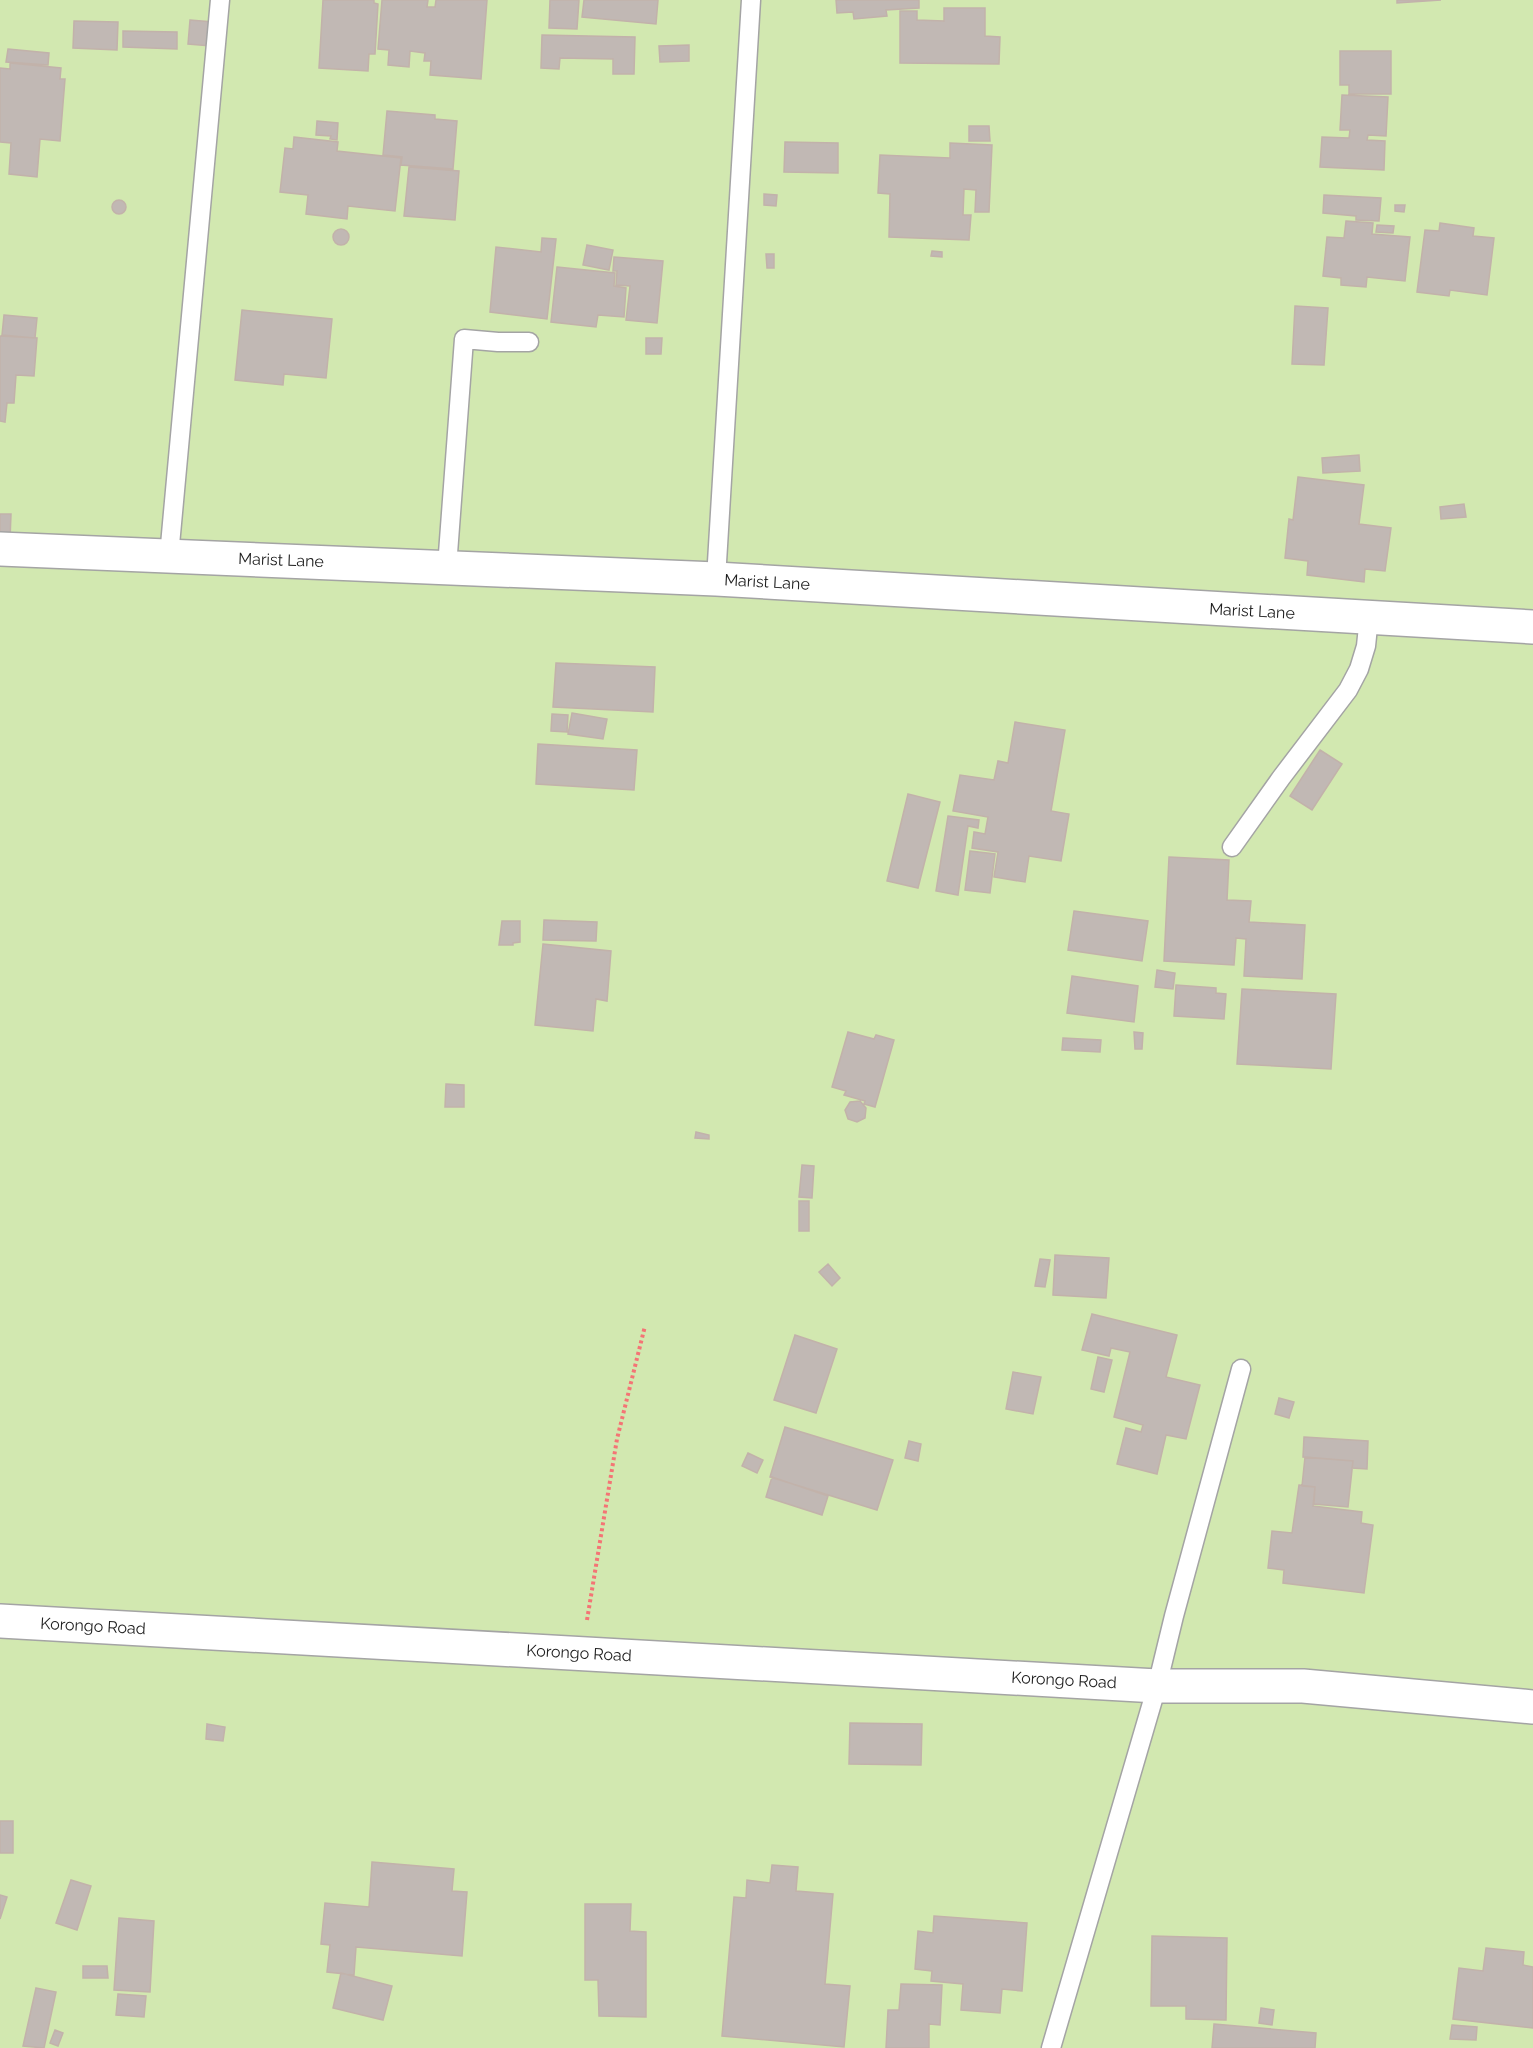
<svg xmlns="http://www.w3.org/2000/svg" width="1533" height="2048" font-family="Raleway,sans-serif">
	<style>
		.garden { fill: #d2e8b0 }
		.building { fill: #c1b8b4; stroke: #c2b2aa; stroke-width: 1.5 }
		.lines { fill: none; stroke-linecap: round; stroke-linejoin: round }
		.lane-casing { stroke: #a4a4a4; stroke-width: 21 }
		.street-casing { stroke: #a4a4a4; stroke-width: 36 }
		.path { stroke: #f47475; stroke-width: 4; stroke-dasharray: 3 3; stroke-linecap: butt }
		.lane { stroke: #fff; stroke-width: 18 }
		.street { stroke: #fff; stroke-width: 33 }
		.labels { text-anchor: middle; dominant-baseline: central; stroke-width: 6; stroke-linejoin: round; paint-order: stroke }
		.street-label { font-size: 16px; fill: #202020; stroke: #fff }
	</style>
	<rect width="100%" height="100%" fill="#f0ece7"/>
	<path class="garden" d="M0,0H1533V2048H0Z"/>
	<path class="building" d="M323,0H374V3L378,4L375,54H369L368,71L319,68Z
		M382,0H428L427,7H435L436,0H487L481,79L430,75L431,61H424L425,53L410,51L409,67L388,65L389,50L378,49Z
		M550,0H579L577,29L549,28Z
		M584,0H658L656,24L582,17Z
		M836,0H919V8L886,10L887,16L854,19L853,12L837,13Z
		M1397,0H1441L1397,3Z
		M944,8H985V36L1000,37L999,64L900,63V11H917V20L944,21Z
		M190,20L213,22L211,46L188,44Z
		M74,21L118,22L117,50L73,48Z
		M123,31L177,32V49L123,47Z
		M542,35L635,37L634,74H613V59L560,58L559,69L541,68Z
		M689,45V61L660,62L659,46Z
		M8,49L49,53L48,65L6,62Z
		M1340,51H1391V94H1349V85H1340Z
		M10,63L61,68L60,79H65L60,141L40,139L37,177L9,174L11,143L0,142V68L10,69Z
		M1342,95L1388,97L1386,136L1368,135L1367,140L1385,141L1384,170L1320,167L1322,137L1349,138L1350,130H1340Z
		M387,111L435,115V119L457,121L453,169L401,165L402,157L383,155Z
		M317,121L338,123L337,140L330,139L331,136L316,135Z
		M969,126H989L990,141H969Z
		M294,137L338,142L337,151L401,158L395,211L348,206L347,219L306,214L308,195L280,192L285,148L293,149Z
		M785,142L838,143V173L784,172Z
		M950,143L992,145L989,212H975L976,190L964,189L963,215H971L969,240L889,237L890,194L878,193L880,155L950,158Z
		M409,167L459,171L455,220L404,216Z
		M764,194L777,195L776,206L764,205Z
		M1324,195L1381,198L1379,221L1356,220V216L1323,213Z
		M112 207a7 7 0 1 1 14 0a7 7 0 1 1-14 0Z
		M1395,205H1405L1404,212L1395,211Z
		M1346,221L1373,223L1372,234L1410,237L1405,281L1367,277L1366,287L1341,285V278L1323,276L1327,237L1344,238Z
		M1440,223L1474,228L1473,236L1494,238L1487,295L1450,290L1449,296L1417,292L1425,230L1439,231Z
		M1377,225L1394,226L1393,233L1376,232Z
		M333 237a8 8 0 1 1 16 0a8 8 0 1 1-16 0Z
		M542,238L556,239L547,319L490,312L496,247L541,252Z
		M587,245L613,250L609,270L583,265Z
		M932,251L942,252V257L931,256Z
		M766,254H774V268H767Z
		M614,257L663,261L657,323L626,320L630,286L616,285L617,271H613Z
		M557,267L615,273L614,286L626,288L624,317L598,315L596,327L551,322Z
		M1295,306L1328,308L1324,365L1292,364Z
		M242,310L332,319L326,378L284,374L283,385L235,380Z
		M4,315L37,318L35,338L2,335Z
		M0,336L37,338L34,376L16,375L14,403H7L5,422L0,421Z
		M646,338H662L661,354H646Z
		M1359,455L1360,471L1323,473L1322,458Z
		M1298,477L1364,485L1359,524L1391,528L1385,571L1365,569L1364,582L1307,575L1308,561L1285,558L1289,519L1293,520Z
		M1464,504L1466,517L1441,519L1440,507Z
		M0,514H11L10,540H0Z
		M556,663L655,667L653,712L553,707Z
		M572,713L607,719L603,739L568,734Z
		M552,714L568,715L567,732L551,731Z
		M1015,722L1065,730L1051,811L1069,814L1061,861L1029,856L1025,882L994,877L998,852L972,848L974,832L985,834L988,817L953,811L960,775L994,780L998,761L1008,763Z
		M538,744L637,750L634,790L536,784Z
		M1320,750L1342,764L1312,810L1290,796Z
		M908,794L940,802L918,888L887,881Z
		M948,816L979,820L978,828L968,826L958,895L936,891Z
		M970,851L995,854L990,893L965,890Z
		M1169,857L1229,860L1227,900L1251,901L1249,922L1305,925L1302,979L1244,976L1246,939L1236,938L1234,965L1164,961Z
		M1074,911L1148,921L1142,961L1068,950Z
		M544,920L597,922L596,941L543,940Z
		M502,921H520V942L513,943V945H499Z
		M543,944L611,951L607,1001L596,999L593,1031L535,1025Z
		M1157,970L1175,973L1173,989L1155,987Z
		M1072,976L1138,986L1134,1022L1067,1013Z
		M1176,985L1216,988V993L1226,994L1224,1019L1174,1016Z
		M1242,989L1336,994L1331,1069L1237,1064Z
		M848,1032L874,1039L876,1035L894,1040L875,1107L864,1104L865,1101L844,1095L846,1091L832,1087Z
		M1134,1032L1143,1033L1142,1049H1135Z
		M1063,1038L1101,1040L1100,1052L1062,1050Z
		M446,1084L464,1085V1107H445Z
		M860,1101L866,1108L865,1118L857,1122L848,1119L845,1110L850,1102Z
		M696,1132L709,1135V1139L695,1138Z
		M802,1165L814,1166L812,1198L799,1197Z
		M799,1201H809V1231H799Z
		M1055,1255L1109,1258L1106,1298L1053,1295Z
		M1040,1259L1050,1260L1045,1287L1035,1286Z
		M828,1264L840,1278L832,1286L819,1272Z
		M1092,1314L1177,1335L1166,1377L1200,1385L1186,1439L1166,1435L1157,1474L1117,1464L1126,1428L1141,1432L1143,1425L1114,1417L1130,1352L1111,1348L1109,1356L1082,1350Z
		M795,1335L837,1349L816,1413L774,1400Z
		M1098,1357L1112,1360L1104,1392L1091,1389Z
		M1013,1372L1041,1377L1033,1414L1006,1409Z
		M1279,1398L1294,1402L1289,1418L1275,1414Z
		M785,1427L893,1460L877,1510L770,1477Z
		M1304,1437L1368,1441L1367,1469L1352,1468L1353,1461L1303,1457Z
		M909,1441L921,1444L918,1461L905,1458Z
		M748,1453L763,1460L757,1473L742,1466Z
		M1305,1457L1353,1461L1348,1507L1314,1504L1315,1487L1302,1486Z
		M772,1477L828,1496L822,1515L766,1497Z
		M1299,1485L1315,1487L1313,1506L1362,1512L1361,1523L1373,1525L1364,1593L1283,1583L1284,1570L1268,1568L1272,1531L1292,1533Z
		M850,1723L922,1724L921,1765L849,1764Z
		M207,1724L225,1727L223,1741L206,1739Z
		M0,1821H13V1853H0Z
		M372,1862L454,1869L452,1891L467,1892L462,1956L356,1947L354,1975L327,1972L330,1945L321,1944L325,1903L369,1907Z
		M772,1865L798,1867L796,1891L833,1894L825,1984L850,1986L844,2047L722,2036L734,1897L746,1898L747,1880L770,1883Z
		M71,1880L91,1886L77,1930L56,1923Z
		M0,1895L7,1897L0,1919Z
		M585,1904H631L630,1931L646,1932V2017L599,2016L598,1980H585Z
		M934,1916L1027,1923L1022,1991L1002,1989L1000,2013L961,2010L963,1984L931,1981L932,1971L915,1969L918,1931L933,1933Z
		M119,1918L154,1921L150,1992L114,1990Z
		M1152,1936L1227,1938L1226,2020L1186,2019V2006H1151Z
		M1486,1948L1524,1952L1523,1965L1533,1967V2028L1453,2019L1459,1968L1483,1971Z
		M83,1966H107L108,1978H83Z
		M341,1973L392,1986L383,2020L333,2008Z
		M901,1984L942,1985L940,2025L929,2024V2048H886L888,2010H899Z
		M36,1988L56,1992L44,2048L23,2046Z
		M118,1994L146,1996L144,2017L116,2015Z
		M1261,2008L1274,2010L1272,2025L1259,2023Z
		M1214,2024L1316,2033L1315,2048H1212Z
		M1452,2025L1477,2027L1476,2040L1450,2039Z
		M55,2030L63,2033L58,2046L50,2043Z"/>
	<g class="lines">
		<g class="lane-casing">
			<path id="lane" d="M169,556L220,0
				M447,567L464,339L498,342H529
				M716,579L751,0
				M1232,847L1281,778L1348,690L1359,669L1366,646L1369,617
				M1051,2048L1157,1686L1174,1616L1241,1369"/>
		</g>
		<g class="street-casing">
			<path id="street" d="M0,549L716,579L1533,627
				M0,1621L1157,1686H1303L1533,1707"/>
		</g>
		<path class="path" d="M587,1620L617,1439L645,1326"/>
		<use href="#lane" class="lane"/>
		<use href="#street" class="street"/>
	</g>
	<g class="labels">
		<g class="street-label">
			<text transform="translate(281 560) rotate(2)">Marist Lane</text>
			<text transform="translate(767 582) rotate(3)">Marist Lane</text>
			<text transform="translate(1252 611) rotate(3)">Marist Lane</text>
			<text transform="translate(93 1626) rotate(3)">Korongo Road</text>
			<text transform="translate(579 1653) rotate(3)">Korongo Road</text>
			<text transform="translate(1064 1680) rotate(3)">Korongo Road</text>
		</g>
	</g>
</svg>
